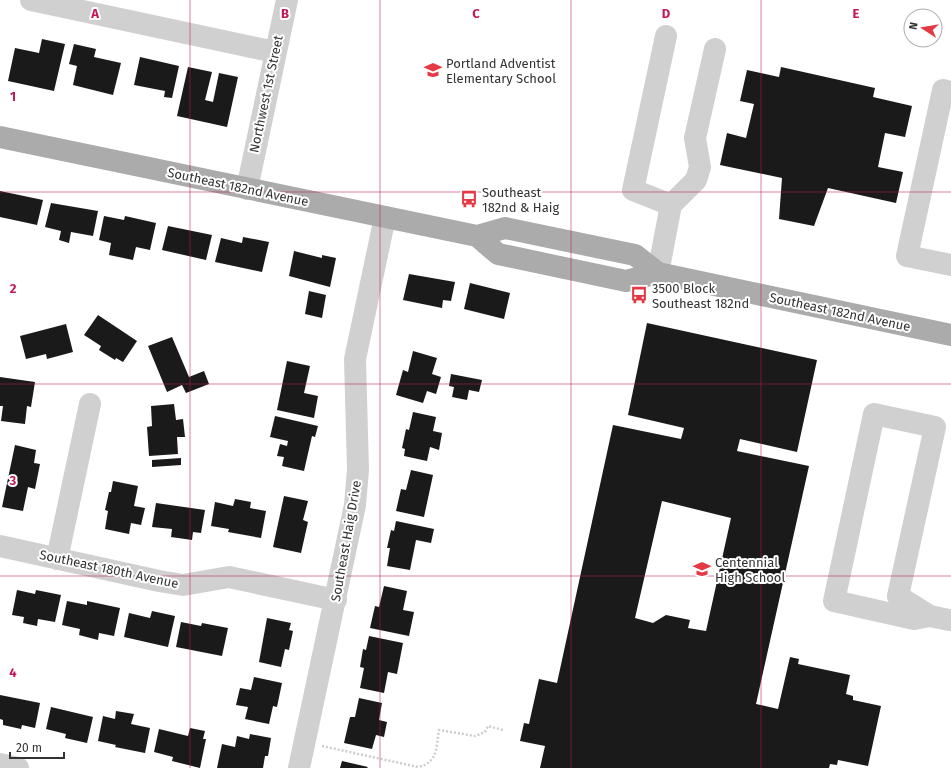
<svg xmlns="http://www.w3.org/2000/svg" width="951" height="768" font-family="'Fira Sans',sans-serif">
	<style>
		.building { fill: #1a1a1a; fill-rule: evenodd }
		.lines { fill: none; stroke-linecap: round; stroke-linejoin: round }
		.path { stroke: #cdcdcd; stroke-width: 2.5; stroke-dasharray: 2 2; stroke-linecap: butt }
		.minor { stroke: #d0d0d0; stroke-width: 22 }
		.major { stroke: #ababab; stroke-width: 22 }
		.grid { fill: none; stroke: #c2185b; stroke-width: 1; stroke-opacity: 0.55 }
		.labels { text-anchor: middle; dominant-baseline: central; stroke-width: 4; stroke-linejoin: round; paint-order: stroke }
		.poi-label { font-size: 13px; fill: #333; stroke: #fff; text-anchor: start }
		.street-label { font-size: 13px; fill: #333; stroke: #fff }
		.grid-label { font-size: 13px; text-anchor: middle; font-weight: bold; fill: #c2185b; stroke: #fff; stroke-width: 4; stroke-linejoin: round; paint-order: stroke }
	</style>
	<rect width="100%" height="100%" fill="#fff"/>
	<path class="building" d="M42,39L65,44L54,91L8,81L15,48L39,53Z
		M74,44L96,49L94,57L121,63L113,95L73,85L77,66L69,64Z
		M140,57L179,66L172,98L164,97L165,91L134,85Z
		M188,67L212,72L205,100L213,102L219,73L238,77L227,127L177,116Z
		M781,67L875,88L873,97L912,106L905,137L885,133L878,167L903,172L896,203L828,188L814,226L779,219L782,178L720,165L727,133L746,138L754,104L740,101L747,70L779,77Z
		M0,191L43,200L37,225L0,217Z
		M51,203L98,211L93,236L71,232L69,243L59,240L61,231L45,227Z
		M104,216L124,220L125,216L156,223L150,250L136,247L133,260L109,255L111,243L99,240Z
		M168,226L212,235L206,260L162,250Z
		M243,237L269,242L262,272L215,262L221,238L242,243Z
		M294,251L322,258V255L336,258L330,287L289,276Z
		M409,274L455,282L451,301L443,300L442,308L403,300Z
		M470,283L510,293L504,319L464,309Z
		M309,291L326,295L322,318L305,314Z
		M98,315L137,341L123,362L116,358L115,360L99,350L101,346L84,335Z
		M647,323L817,360L797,452L740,439L737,451L809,466L756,704L778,709L790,657L799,659L798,664L850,675L846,694L853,696V700L881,706L868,766L838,760L837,765L830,764L829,768H540L545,746L520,741L524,723L529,724L539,679L557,683L613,425L681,439L684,428L628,415ZM662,501L731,518L706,631L688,628L690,620L666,615L653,623L635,618Z
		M66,324L73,352L47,359L46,354L26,359L20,336Z
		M172,337L189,377L204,371L209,384L186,393L182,385L167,392L148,346Z
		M413,351L437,358L432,374L441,377L436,394L427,391L423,403L396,395L403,370L408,372Z
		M287,361L310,366L304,393L318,396L314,418L277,410Z
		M451,374L482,380L479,392L469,390L467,400L452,397L454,387L449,386Z
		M0,377L35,382L31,407L27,406L25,424L1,421L3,406H0Z
		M174,404L176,420L183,419L185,437H177L178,454L149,456L147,427L152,426L151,406Z
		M413,412L436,417L433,431L442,433L439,450L430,447L427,461L404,456L405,449L402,448L406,429L409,430Z
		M275,416L318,426L315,437L312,436L304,471L282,466L284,457L277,456L280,444L287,446L288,441L270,437Z
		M15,445L36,450L34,463L40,464L35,489L28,487L23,511L2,507Z
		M181,458V465L152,467V460Z
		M411,470L433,475L424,517L396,511L401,489L406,490Z
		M113,481L138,486L134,506L145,508L141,525L131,523L129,534L105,529L108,511L105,510L109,492H111Z
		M284,496L308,501L303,520L308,522L301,553L273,547Z
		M235,499L251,502L250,508L266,511L261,538L228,532L229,529L211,526L215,502L233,506Z
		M156,503L205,510L201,533L193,532L192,540L171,537L172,529L152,527Z
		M396,521L434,529L431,543L416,540L410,570L387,566L390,548H387L391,530L394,531Z
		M384,586L407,591L403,610L414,612L409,636L370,628L375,606L379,607Z
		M17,590L35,594L36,590L61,595L55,622L38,619L37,626L23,623L24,617L12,615Z
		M67,601L87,605V601L120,608L114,636L99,633L98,640L79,635L80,629L62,625Z
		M152,611L175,616L168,647L124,637L129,613L150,618Z
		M267,618L291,623L289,630L293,631L289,650L285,649L281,667L259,662Z
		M181,622L201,626L202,623L228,628L222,656L176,647Z
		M369,636L403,643L397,674L388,672L384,693L360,688L364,668L360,667L363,649L366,650Z
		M254,677L282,683L277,707L273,706L269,724L245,719L248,707L236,705L240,688L251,690Z
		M0,695L40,703L35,728L22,725L21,729L3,725V720L0,719Z
		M359,698L382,703L379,720L387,722L384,737L376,735L372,749L344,743L350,717H355Z
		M51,707L93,717L87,743L65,738L66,734L46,729Z
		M116,711L134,714L131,724L150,728L145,753L115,747L116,745L98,741L103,716L115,719Z
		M190,728L205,731L203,739H206L200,768L172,761L173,757L154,752L159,729L188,736Z
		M250,734L271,738L268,756H265L263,768H217L222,744L235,747L237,736L249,739Z
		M342,761L368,767L367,768H340Z"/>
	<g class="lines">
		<path class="path" d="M322,746L418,767C438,763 436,747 439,730L475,736L485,732L488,726L503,730"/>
		<path class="minor" d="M31,0L275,52
			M666,36L633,190L671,205
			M951,92L943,90L907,256L951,265
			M247,189L287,0
			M658,273L671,205L696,180L700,167L695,138L715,49
			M0,546L159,581L183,585L229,577L336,600
			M57,559L90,404
			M930,616L914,619L834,601L874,414L935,427L898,596L930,616L949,620
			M0,764L18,768
			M299,768L355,505L358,470L355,359L385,217"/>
		<path class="major" d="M0,137L477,236L498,254L626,281L658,273L951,335
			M477,236L505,228L635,255L658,273"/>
	</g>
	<path class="grid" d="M190,0V768M380,0V768M571,0V768M761,0V768M0,192H951M0,384H951M0,576H951"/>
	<defs>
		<g id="school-bare" transform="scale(1.38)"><path d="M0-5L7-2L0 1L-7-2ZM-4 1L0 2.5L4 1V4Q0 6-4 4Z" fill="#e63946" stroke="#fff" stroke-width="2.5" paint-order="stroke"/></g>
		<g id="bus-bare" transform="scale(1.38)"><path d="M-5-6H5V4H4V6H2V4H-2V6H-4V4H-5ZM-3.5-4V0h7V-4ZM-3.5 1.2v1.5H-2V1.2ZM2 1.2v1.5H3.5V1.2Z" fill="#e63946" stroke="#fff" stroke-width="2.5" paint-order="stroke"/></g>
	</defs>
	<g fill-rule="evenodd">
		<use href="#school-bare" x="433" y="70"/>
		<use href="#bus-bare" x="469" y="199"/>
		<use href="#bus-bare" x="639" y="295"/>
		<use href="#school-bare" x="702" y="569"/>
	</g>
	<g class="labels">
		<g class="poi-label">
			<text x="446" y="63">Portland Adventist<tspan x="446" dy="15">Elementary School</tspan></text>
			<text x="482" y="192">Southeast<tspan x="482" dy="15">182nd &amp; Haig</tspan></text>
			<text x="652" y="288">3500 Block<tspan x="652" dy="15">Southeast 182nd</tspan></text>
			<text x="715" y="562">Centennial<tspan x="715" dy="15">High School</tspan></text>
		</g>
		<g class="street-label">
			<text transform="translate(266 94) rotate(-78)">Northwest 1st Street</text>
			<text transform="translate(238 187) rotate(12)">Southeast 182nd Avenue</text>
			<text transform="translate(840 312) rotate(12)">Southeast 182nd Avenue</text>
			<text transform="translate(346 541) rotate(-80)">Southeast Haig Drive</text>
			<text transform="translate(109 569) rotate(12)">Southeast 180th Avenue</text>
		</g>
	</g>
	<g class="grid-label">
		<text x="95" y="18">A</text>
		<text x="285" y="18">B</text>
		<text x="476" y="18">C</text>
		<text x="666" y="18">D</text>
		<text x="856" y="18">E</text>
		<text x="13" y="101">1</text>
		<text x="13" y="293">2</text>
		<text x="13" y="485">3</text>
		<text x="13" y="677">4</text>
	</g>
	<g transform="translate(923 28) rotate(282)"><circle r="19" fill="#ffffff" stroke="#adadad"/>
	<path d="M0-3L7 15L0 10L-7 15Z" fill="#e63946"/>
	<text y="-6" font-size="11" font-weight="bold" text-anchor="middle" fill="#333333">N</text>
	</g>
	<path d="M10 752v6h54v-6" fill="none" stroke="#333333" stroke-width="2"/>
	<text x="16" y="752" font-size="12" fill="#333333" stroke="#ffffff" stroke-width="3" paint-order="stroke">20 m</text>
</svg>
